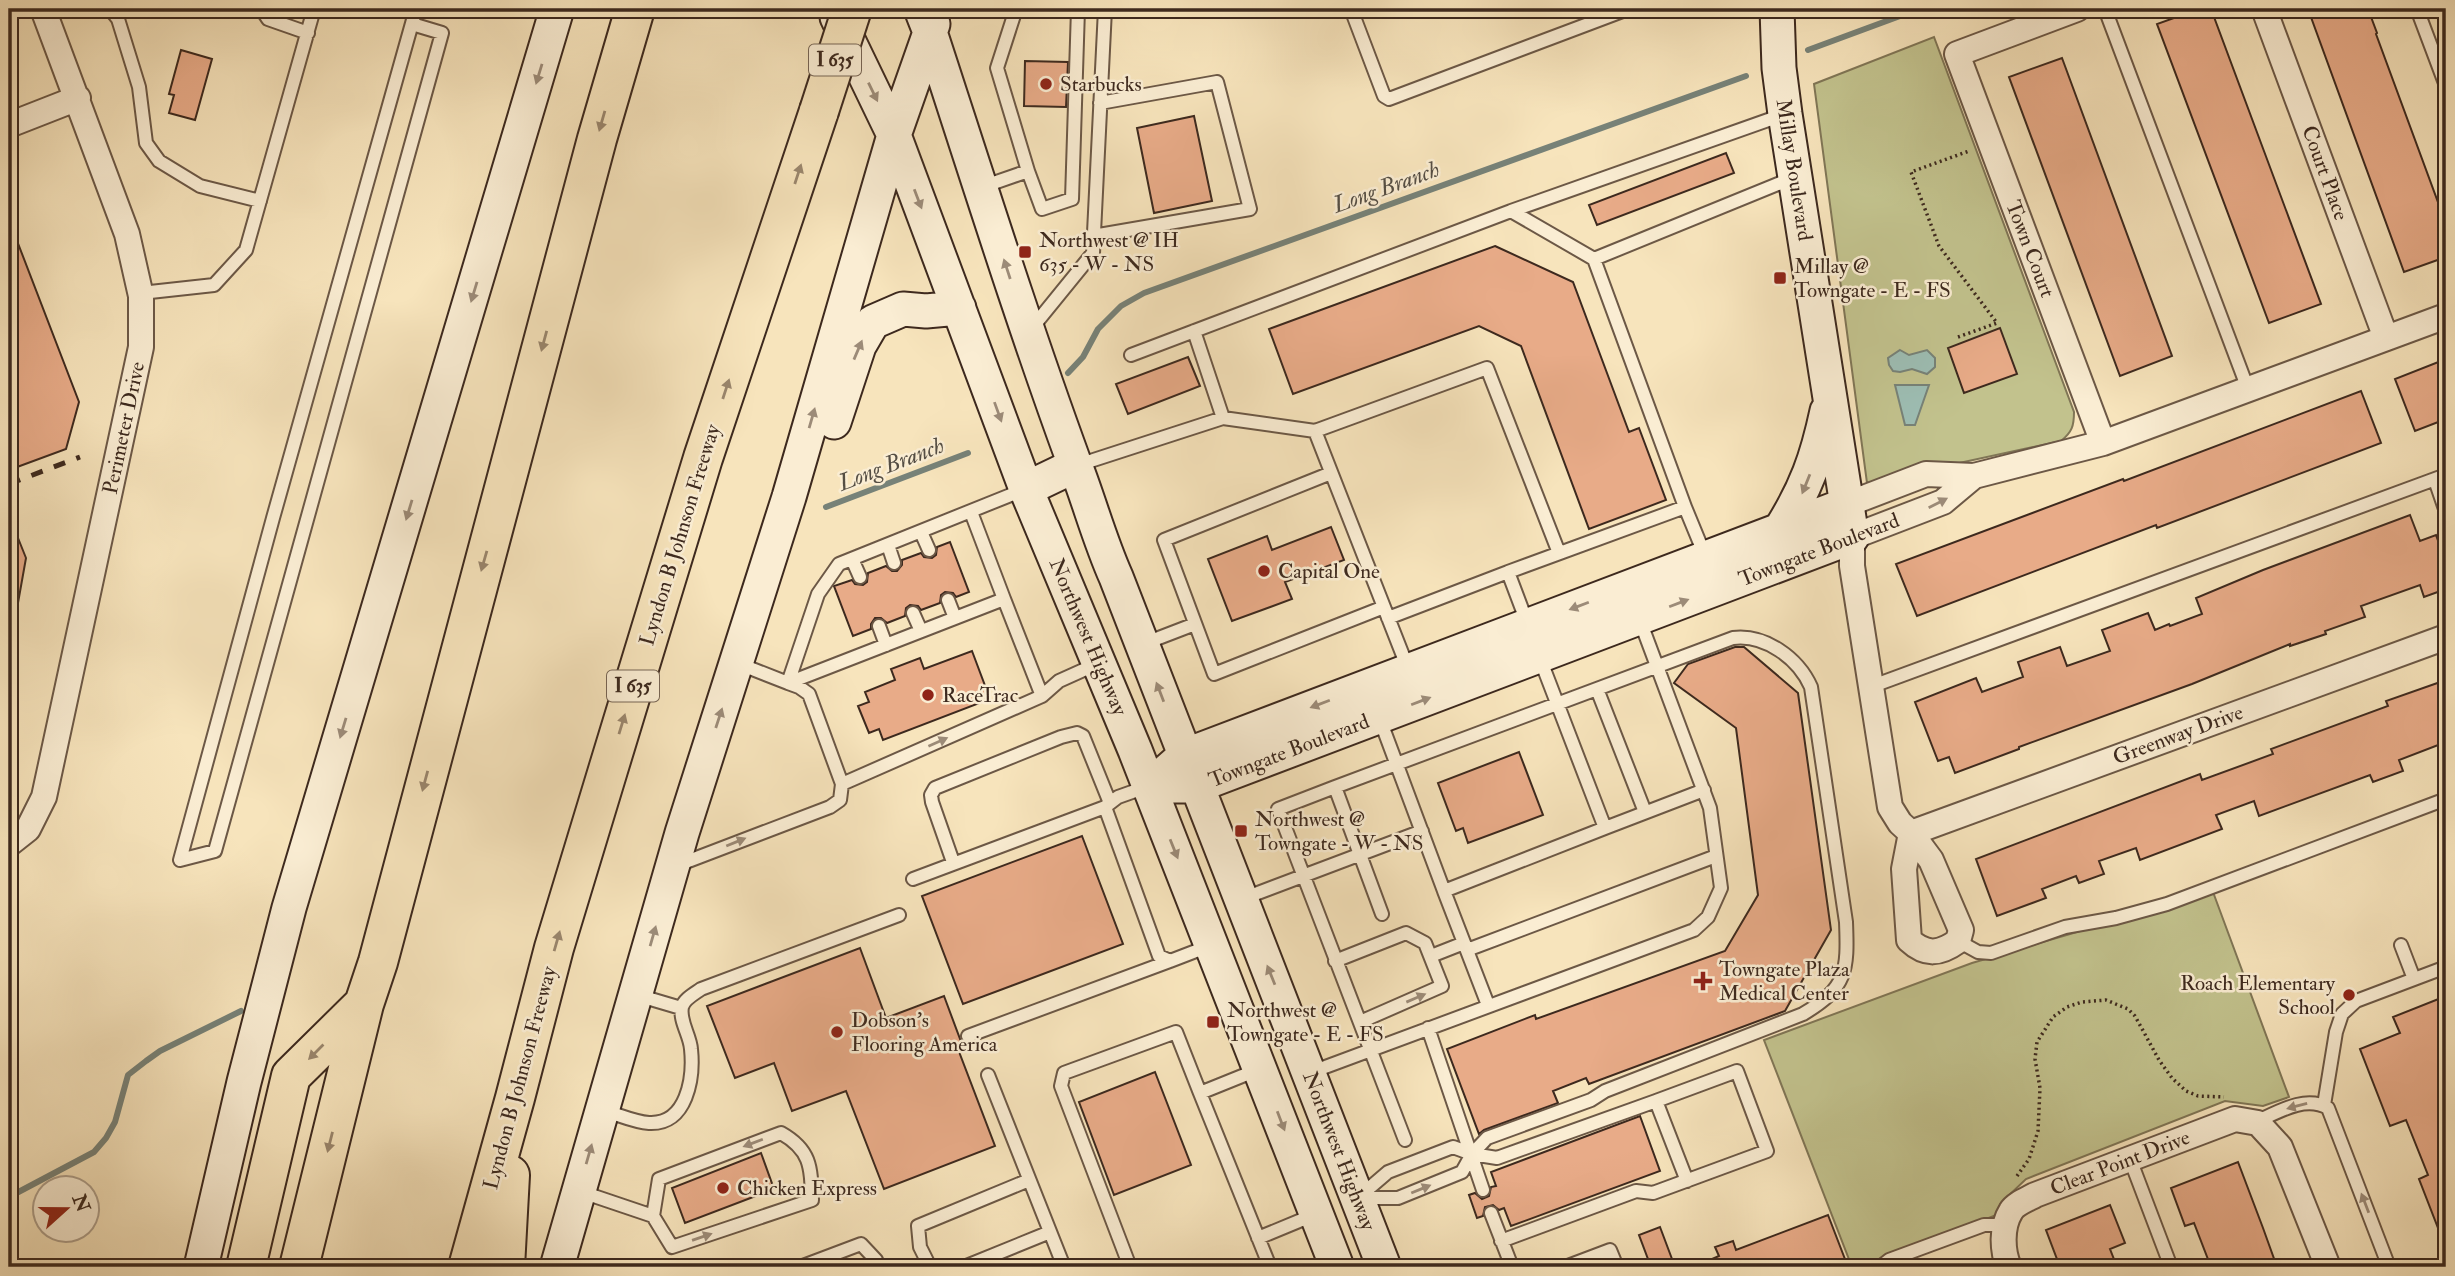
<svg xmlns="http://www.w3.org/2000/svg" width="2455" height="1276" font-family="'IM FELL Double Pica',serif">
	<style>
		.green { fill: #c2c28d; stroke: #807656; stroke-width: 2 }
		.water { fill: #9dbeb4; stroke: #778278; stroke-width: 2 }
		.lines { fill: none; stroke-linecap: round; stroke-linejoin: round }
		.stream { stroke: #778278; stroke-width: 6 }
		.building { fill: #e8ab88; stroke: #3d291e; stroke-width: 2 }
		.lane-casing { stroke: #6c5846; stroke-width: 16 }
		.street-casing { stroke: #6c5846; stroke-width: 28 }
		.secondary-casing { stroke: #3d291e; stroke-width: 37 }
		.highway-casing { stroke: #3d291e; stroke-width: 42 }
		.path { stroke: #3d291e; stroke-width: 3.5; stroke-dasharray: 2 3.5; stroke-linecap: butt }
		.lane { stroke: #faedd3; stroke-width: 12 }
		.street { stroke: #faedd3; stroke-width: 24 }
		.secondary { stroke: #faedd3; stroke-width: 33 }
		.highway { stroke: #f7e4bc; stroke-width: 38 }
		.rail { stroke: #3d291e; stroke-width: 5; stroke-dasharray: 12 12; stroke-linecap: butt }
		.highway-bridge-casing { stroke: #3d291e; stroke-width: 42; stroke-linecap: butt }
		.highway-bridge { stroke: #f7e4bc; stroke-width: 38 }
		.oneway { fill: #9c8b78 }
		.oneway2 { fill: #9a866d }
		.poi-dot { fill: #8f2418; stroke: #faedd3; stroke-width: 2.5 }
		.labels { text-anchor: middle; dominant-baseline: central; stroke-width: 5; stroke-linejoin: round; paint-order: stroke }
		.shield { fill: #faedd3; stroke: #766454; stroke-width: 2 }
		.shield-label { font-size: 19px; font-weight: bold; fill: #3d291e }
		.poi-label { font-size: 21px; fill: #3d291e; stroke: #faedd3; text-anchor: start }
		.street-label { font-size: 21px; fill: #3d291e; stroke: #faedd3 }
		.water-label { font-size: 23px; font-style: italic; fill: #554e44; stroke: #faedd3 }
	</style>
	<rect width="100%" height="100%" fill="#f7e4bc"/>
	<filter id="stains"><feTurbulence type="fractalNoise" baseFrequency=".00286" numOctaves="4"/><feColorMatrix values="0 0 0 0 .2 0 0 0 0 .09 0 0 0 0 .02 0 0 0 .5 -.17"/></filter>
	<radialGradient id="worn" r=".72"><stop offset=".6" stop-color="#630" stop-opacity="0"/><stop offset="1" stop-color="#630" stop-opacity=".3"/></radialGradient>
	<path class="green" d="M1934,37L2074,412C2074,426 2072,432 2061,441L1867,483L1814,84Z
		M2213,892L2289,1097L2263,1106L2225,1101L2026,1179L2007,1197L1999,1214L1862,1267H1852L1764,1040L1972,963Z"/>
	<path class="water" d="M1900,350L1909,355L1927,350L1935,358V367L1927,374L1912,369L1900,372L1893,371L1889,365L1888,358Z
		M1895,385H1929L1915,425H1905Z"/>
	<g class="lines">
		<path class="stream" d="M1808,50L1919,9
			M1068,373L1083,357L1098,329L1121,306L1144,293L1746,76
			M826,507L968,453
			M9,1197L94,1152L106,1138L115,1122L128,1075L146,1061L160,1051L241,1011"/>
	</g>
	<path class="building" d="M2199,9H2211L2321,304L2269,323L2157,24Z
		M2308,9H2368L2377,33L2376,34L2446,224V257L2404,272Z
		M181,50L212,59L195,120L169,113L174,95L169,94Z
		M2062,58L2172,356L2120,376L2009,77Z
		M1025,61L1068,62L1066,107L1024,106Z
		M1194,116L1212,201L1154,213L1137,128Z
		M1726,153L1734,173L1597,225L1589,205Z
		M9,220L79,402L66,449L9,470Z
		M1495,246L1573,282L1629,432L1639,428L1666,500L1589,529L1521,346L1479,326L1293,394L1269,329Z
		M2000,328L2017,374L1964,393L1948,348Z
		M1188,357L1200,386L1128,414L1116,384Z
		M2446,359V419L2415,431L2395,379Z
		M2361,391L2381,443L2157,528L2156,525L1917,616L1896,564L2123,479L2124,481Z
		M2410,515L2420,541L2436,535L2446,563V589L2424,597L2420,585L2361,606L2365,617L2325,631L2326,634L2290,646V644L2192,684L2019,747V749L1955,773L1949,757L1938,761L1915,702L1976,678L1982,692L2023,677L2018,662L2060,647L2067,666L2110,651L2102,630L2148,613L2155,630L2169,624L2170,626L2202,614L2196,598L2263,570Z
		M10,518L26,558L18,603L9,602V519Z
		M1331,527L1344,560L1285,582L1292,599L1232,621L1208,559L1267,536L1272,550Z
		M950,542L969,592L956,597L953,593L945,592L941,595L940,603L921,610L918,606L910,605L906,608L905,616L887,623L881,618H875L871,624V629L853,636L834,586L852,580L855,584L863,585L867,582L868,573L886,566L892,571H897L902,565V560L921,553L924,557L932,558L936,555L937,547Z
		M1735,647H1744L1798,693L1831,930L1785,1011L1589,1084L1586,1078L1553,1091L1558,1103L1484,1130L1479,1134L1447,1049L1535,1015L1536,1019L1725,951L1758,895L1736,728L1674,683L1688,664Z
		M972,651L990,699L883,740L879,729L869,733L858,706L869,702L865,692L895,680L891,669L920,658L924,669Z
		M2446,680V742L2399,760L2403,771L2373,782L2370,775L2259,816L2254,801L2216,815L2222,829L2140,860L2136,848L2099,861L2104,874L2079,883L2076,876L2042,889L2046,898L1997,916L1976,859L2200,774L2202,780L2273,754L2271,749L2388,706L2386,701Z
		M1519,752L1543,815L1468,843L1463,828L1456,831L1438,783Z
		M1082,836L1123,944L963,1004L922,896Z
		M860,948L886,1018L944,996L963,1047L958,1049L995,1146L884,1189L846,1091L792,1111L774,1063L735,1078L707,1006Z
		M2446,996V1246H2445L2419,1179L2428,1175L2406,1120L2390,1126L2360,1049L2400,1033L2393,1017Z
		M1155,1072L1191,1165L1114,1195L1079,1102Z
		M1640,1116L1660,1171L1511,1226L1504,1208L1499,1210L1493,1205L1485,1207L1483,1216L1477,1218L1469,1195L1475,1193L1482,1199L1489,1196L1491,1187L1496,1186L1491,1172Z
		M761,1153L774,1189L685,1223L672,1188Z
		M2238,1162L2263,1228L2277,1267H2211L2194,1223L2185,1226L2171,1188Z
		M2110,1205L2125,1243L2110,1249L2117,1267H2060L2046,1230Z
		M1828,1215L1848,1267H1694L1719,1256L1715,1247L1733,1241L1736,1250Z
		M1660,1227L1675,1267H1651L1639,1235Z"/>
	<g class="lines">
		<g class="lane-casing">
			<path id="lane" d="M110,9L118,19L139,87L146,143L159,161L200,186L260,201
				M265,9L264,13L268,19L308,33
				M1016,9L997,68L1028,171
				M1351,9L1384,96L1389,99L1628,9
				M2105,9L2248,389
				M2417,9L2446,86
				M412,24L442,33L215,851L180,860L273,518L416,9
				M982,187L1028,171L1042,209L1072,199L1078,9
				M1511,211L1785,114
				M1093,236L1250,209L1217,82L1100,103
				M1594,259L1795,177
				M141,293L214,285L246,250L314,9
				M1032,328L1093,253L1105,9
				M1131,355L1511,211L1594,259L1685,507L1508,572L1528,625
				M1223,418L1315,431L1409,671
				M1315,431L1487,368L1559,553
				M1078,465L1223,418L1194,331
				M1331,473L1164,540L1214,674L1384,607
				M2435,480L2446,512
				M1685,507L1706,558
				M921,532L929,550
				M888,545L894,563
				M852,559L860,577
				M1004,599L1042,696L1059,681L1099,663
				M948,600L955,618
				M913,613L921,631
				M1388,618L1508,572
				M879,626L886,645
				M1143,644L1195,624
				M737,663L788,683L818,594L839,564L1023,490
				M788,683L1004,599L971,512
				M1870,687L2446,475
				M1597,689L1645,812
				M1379,717L1444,891L1605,828L1539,656
				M842,784L1042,696
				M1149,786L1118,797L1105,807L1159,956L1170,961L1209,946
				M1335,787L1278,809L1405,1140
				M1605,828L1704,790
				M953,862L932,802L931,795L935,788L1061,737L1077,733L1083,736L1110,803
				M678,865L830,807L840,800L842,784L809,694L799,687L788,683
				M913,879L1105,807
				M1444,891L1488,1005
				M1242,899L1422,831
				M1958,941L1978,952L1991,953L2065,927L2116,918L2167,904L2446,799
				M2401,945L2414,979
				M1467,950L1716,856
				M1431,956L1464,943
				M1335,961L1406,933L1425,943L1442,986L1360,1022
				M637,995L681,1008
				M1428,1028L1483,1190
				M968,1036L1170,961
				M1257,1070L1200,1093L1270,1267
				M1309,1073L1694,930L1708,917L1721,888L1710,808L1639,618
				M988,1075L1064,1267
				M2324,1105L2336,1032L2342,1014L2356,1001L2446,967
				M602,1110C617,1114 634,1122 649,1123C687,1125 694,1078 691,1049C690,1035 679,1021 682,1007C684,999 694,994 701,989L899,915
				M2256,1122C2278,1112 2305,1095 2328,1108L2389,1267
				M2130,1159L2171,1267
				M579,1191L653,1216L672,1247L812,1200C811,1167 811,1150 781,1133L659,1179L653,1216
				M1360,1196L1388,1172L1453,1147L1472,1154L1497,1158L1656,1101
				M1360,1198H1398L1462,1172L1472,1154L1487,1138L1591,1100L1605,1091L1803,1014C1847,988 1848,971 1846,922L1811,687C1798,658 1765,634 1733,638L1335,787L1382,914
				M1491,1213L1512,1267
				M1258,1238L1316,1214
				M1501,1241L1636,1191L1653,1193L1767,1151L1737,1071L1656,1101L1687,1181
				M800,1267L861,1244L876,1260L879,1267
				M930,1267L920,1247L918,1226L1029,1180
				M964,1267L1050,1232
				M1130,1267L1061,1086L1064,1073L1176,1032L1200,1093
				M1565,1267L1610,1250L1617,1267
				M1880,1267L1889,1260L1984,1225H2006"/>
		</g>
		<g class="street-casing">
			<path id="street" d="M2077,9L1957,54L2103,443
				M2264,9L2386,338
				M9,125L78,98
				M1974,476L1943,502L1852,537V566L1890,807L1900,823L1911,833L1904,869L1909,940C1926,956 1940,954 1958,941L1961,930L1931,860L1911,833L2446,637
				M1848,504L1926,474L1974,476L2103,443L2446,316
				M9,844L28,829L44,797L141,347V296L127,234L43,9
				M2009,1267C2002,1251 2001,1227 2011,1211C2015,1204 2028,1199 2035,1195L2235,1119L2258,1123L2280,1147L2328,1267"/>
		</g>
		<g class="secondary-casing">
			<path id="secondary" d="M921,9L930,32C977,176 1022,320 1074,462C1089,500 1099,539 1116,577L1384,1267
				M837,17L894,135L1026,489L1135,750L1337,1267
				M834,422L859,346L873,322L903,309L926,311L959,308
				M1026,489L1076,465
				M1780,530C1806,489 1817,458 1827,411
				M1167,771L1184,756L1848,504
				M1175,786H1196L1852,537L1785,114L1779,68L1777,9
				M201,1267L244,1082L289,908L557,9
				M557,1267L682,833L789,497L894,135L933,24"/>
		</g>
		<g class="highway-casing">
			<path id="highway" d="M246,1267L291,1076L364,1004
				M299,1267L364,1004L378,962L597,139L635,9
				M468,1267L515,1098L554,948L608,770L703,458L819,111
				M505,1267L510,1175"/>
		</g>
		<path class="path" d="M1958,337L1997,323L1939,246L1911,172L1969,151
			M2017,1176L2029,1159L2038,1131L2040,1088L2035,1059L2037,1042L2053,1017L2067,1007L2082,1002L2106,1000L2128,1009L2135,1016L2159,1060L2172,1078L2186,1091L2198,1096L2224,1097"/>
		<use href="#lane" class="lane"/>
		<use href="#street" class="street"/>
		<use href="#secondary" class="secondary"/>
		<use href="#highway" class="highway"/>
		<path class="rail" d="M9,484L80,457"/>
		<g class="highway-bridge-casing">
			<path id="highway-bridge" d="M819,111L852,9"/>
		</g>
		<use href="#highway-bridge" class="highway-bridge"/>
	</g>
	<defs><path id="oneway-solid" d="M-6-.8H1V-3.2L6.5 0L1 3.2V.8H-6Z" transform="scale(1.75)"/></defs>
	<g class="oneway">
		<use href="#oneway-solid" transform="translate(539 74) rotate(107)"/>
		<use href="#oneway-solid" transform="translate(873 92) rotate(64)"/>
		<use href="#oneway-solid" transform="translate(918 199) rotate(69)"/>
		<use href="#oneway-solid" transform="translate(1007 269) rotate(-108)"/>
		<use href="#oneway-solid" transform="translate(474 292) rotate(107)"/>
		<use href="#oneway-solid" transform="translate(858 350) rotate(-67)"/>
		<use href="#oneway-solid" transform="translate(998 412) rotate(70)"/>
		<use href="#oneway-solid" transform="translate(812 418) rotate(-74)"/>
		<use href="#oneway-solid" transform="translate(1806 484) rotate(112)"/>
		<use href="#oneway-solid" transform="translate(1938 503) rotate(-27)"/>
		<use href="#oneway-solid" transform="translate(409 510) rotate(107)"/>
		<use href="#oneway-solid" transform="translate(1679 603) rotate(-21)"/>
		<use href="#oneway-solid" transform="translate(1579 606) rotate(159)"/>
		<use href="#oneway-solid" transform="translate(1160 692) rotate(-111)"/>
		<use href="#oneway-solid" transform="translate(1421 701) rotate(-21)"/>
		<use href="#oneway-solid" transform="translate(1320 704) rotate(159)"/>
		<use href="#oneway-solid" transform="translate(719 718) rotate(-72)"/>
		<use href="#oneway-solid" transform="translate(343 728) rotate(107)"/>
		<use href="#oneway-solid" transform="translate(938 742) rotate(-24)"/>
		<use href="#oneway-solid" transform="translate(736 842) rotate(-22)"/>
		<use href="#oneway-solid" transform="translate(1174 849) rotate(68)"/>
		<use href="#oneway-solid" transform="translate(653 936) rotate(-74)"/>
		<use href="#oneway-solid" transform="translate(1271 975) rotate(-112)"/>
		<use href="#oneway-solid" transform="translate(1416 998) rotate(-23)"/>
		<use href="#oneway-solid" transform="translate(2297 1106) rotate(165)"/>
		<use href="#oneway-solid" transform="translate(1281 1121) rotate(69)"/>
		<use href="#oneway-solid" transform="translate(753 1143) rotate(159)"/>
		<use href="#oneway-solid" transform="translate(589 1154) rotate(-74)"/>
		<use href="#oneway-solid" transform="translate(1421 1189) rotate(-22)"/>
		<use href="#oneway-solid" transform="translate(2365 1203) rotate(-111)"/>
		<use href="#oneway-solid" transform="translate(702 1237) rotate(-19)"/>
	</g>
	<g class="oneway2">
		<use href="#oneway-solid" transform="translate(602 121) rotate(106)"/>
		<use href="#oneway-solid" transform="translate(798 174) rotate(-72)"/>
		<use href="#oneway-solid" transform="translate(544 341) rotate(105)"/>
		<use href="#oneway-solid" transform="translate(726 389) rotate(-72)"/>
		<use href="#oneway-solid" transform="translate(484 561) rotate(106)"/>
		<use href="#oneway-solid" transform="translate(622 724) rotate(-73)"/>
		<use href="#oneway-solid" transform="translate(425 781) rotate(105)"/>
		<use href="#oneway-solid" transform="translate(557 941) rotate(-74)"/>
		<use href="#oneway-solid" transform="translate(316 1052) rotate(135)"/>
		<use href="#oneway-solid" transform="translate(330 1142) rotate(104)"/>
	</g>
	<g class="poi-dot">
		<circle cx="1046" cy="84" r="7"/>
		<rect x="1018" y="245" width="14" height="14" rx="3.5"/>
		<rect x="1773" y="271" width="14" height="14" rx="3.5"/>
		<circle cx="1264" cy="571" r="7"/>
		<circle cx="928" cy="695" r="7"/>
		<rect x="1234" y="824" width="14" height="14" rx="3.5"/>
		<path d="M1699.5 970.5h7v7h7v7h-7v7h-7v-7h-7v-7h7z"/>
		<circle cx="2349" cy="995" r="7"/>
		<rect x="1206" y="1015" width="14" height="14" rx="3.5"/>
		<circle cx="837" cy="1032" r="7"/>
		<circle cx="723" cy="1188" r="7"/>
	</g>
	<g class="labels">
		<g class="shield">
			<rect x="809" y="44.5" width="52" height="31" rx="5"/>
			<rect x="607" y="670.5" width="52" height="31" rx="5"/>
		</g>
		<g class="shield-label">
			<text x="835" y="60">I 635</text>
			<text x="633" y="686">I 635</text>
		</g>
		<g class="poi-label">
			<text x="1060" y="84">Starbucks</text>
			<text x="1039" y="240">Northwest @ IH<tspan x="1039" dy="24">635 - W - NS</tspan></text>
			<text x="1794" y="266">Millay @<tspan x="1794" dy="24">Towngate - E - FS</tspan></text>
			<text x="1278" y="571">Capital One</text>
			<text x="942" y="695">RaceTrac</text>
			<text x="1255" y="819">Northwest @<tspan x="1255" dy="24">Towngate - W - NS</tspan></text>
			<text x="1719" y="969">Towngate Plaza<tspan x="1719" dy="24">Medical Center</tspan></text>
			<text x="2335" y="983" text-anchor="end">Roach Elementary<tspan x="2335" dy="24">School</tspan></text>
			<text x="1227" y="1010">Northwest @<tspan x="1227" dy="24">Towngate - E - FS</tspan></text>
			<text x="851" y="1020">Dobson's<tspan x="851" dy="24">Flooring America</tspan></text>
			<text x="737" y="1188">Chicken Express</text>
		</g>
		<g class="street-label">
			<text transform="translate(1794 170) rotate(81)">Millay Boulevard</text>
			<text transform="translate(2325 173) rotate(70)">Court Place</text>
			<text transform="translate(2030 249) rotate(69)">Town Court</text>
			<text transform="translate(124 428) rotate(-78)">Perimeter Drive</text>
			<text transform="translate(680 535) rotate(-73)">Lyndon B Johnson Freeway</text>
			<text transform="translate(1819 550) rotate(-21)">Towngate Boulevard</text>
			<text transform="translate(1088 637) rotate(67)">Northwest Highway</text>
			<text transform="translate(2178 735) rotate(-20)">Greenway Drive</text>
			<text transform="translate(1289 751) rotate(-21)">Towngate Boulevard</text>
			<text transform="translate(520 1078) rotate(-75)">Lyndon B Johnson Freeway</text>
			<text transform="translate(1339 1151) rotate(69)">Northwest Highway</text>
			<text transform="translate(2120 1163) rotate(-21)">Clear Point Drive</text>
		</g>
		<g class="water-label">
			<text transform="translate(1386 187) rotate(-20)">Long Branch</text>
			<text transform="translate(891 464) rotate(-21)">Long Branch</text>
		</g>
	</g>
	<rect width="2455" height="1276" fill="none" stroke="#f7e4bc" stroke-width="35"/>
	<rect x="10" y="10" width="2434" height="1255" fill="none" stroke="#3d291e" stroke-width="3.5"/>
	<rect x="18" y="18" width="2420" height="1241" fill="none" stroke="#3d291e" stroke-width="2"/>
	<g transform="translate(66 1209) rotate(69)"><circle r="33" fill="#faedd3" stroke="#ae9f8b" stroke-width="2"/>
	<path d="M0-5L12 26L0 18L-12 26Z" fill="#8f2418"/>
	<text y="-10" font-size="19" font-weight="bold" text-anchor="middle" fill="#3d291e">N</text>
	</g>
	<rect width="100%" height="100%" filter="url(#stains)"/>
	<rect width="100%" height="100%" fill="url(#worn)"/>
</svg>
